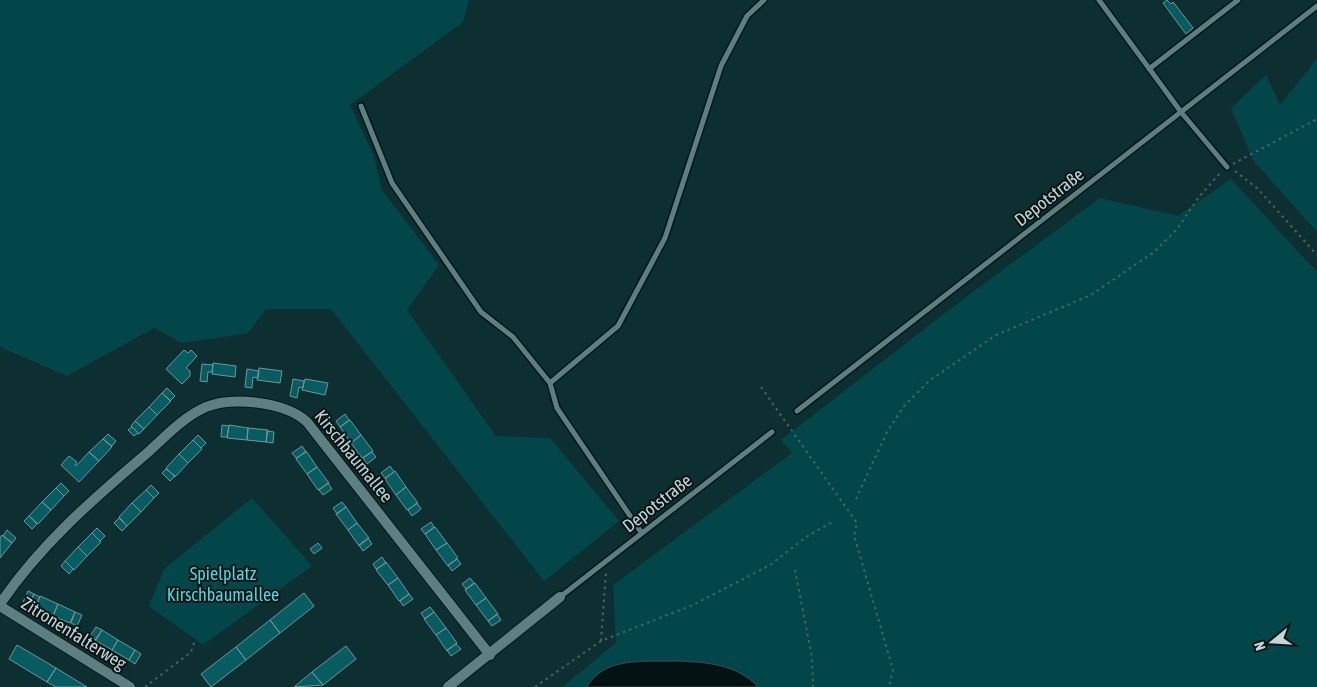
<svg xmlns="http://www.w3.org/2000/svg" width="1317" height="687" font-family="'Asap Condensed',sans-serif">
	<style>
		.green { fill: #03464a }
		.water { fill: #031213; stroke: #3d4c4e }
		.building { fill: #075c61; stroke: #739698 }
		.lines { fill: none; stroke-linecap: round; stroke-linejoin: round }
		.service-casing { stroke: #001618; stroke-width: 8 }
		.minor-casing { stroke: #001618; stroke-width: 12 }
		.path { stroke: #476365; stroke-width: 2; stroke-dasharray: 2.5 4; stroke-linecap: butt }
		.service { stroke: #5e7f82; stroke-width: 5 }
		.minor { stroke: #5e7f82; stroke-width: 10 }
		.labels { text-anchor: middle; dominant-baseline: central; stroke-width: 4; stroke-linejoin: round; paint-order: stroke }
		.street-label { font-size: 18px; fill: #c4d5d7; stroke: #071516 }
		.park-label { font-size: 18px; fill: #4ad8e1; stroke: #071516 }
	</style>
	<rect width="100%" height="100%" fill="#0e2f32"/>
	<path class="green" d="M0,0H469L463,22L350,105L373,154L382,190L439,265L407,310L496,436L550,438L619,521L544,581L331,309H266L248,333L182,343L154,328L67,376L0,347Z
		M1317,59V232L1253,160L1231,108L1266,75L1280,105Z
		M1231,179L1317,272V687H758L703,662H642L591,680L587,687H562L616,643L613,585L792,453L781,440L949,310L1100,198L1178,216Z
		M252,498L312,566L203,645L149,606L164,569Z"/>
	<path class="water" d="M676,661C706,662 737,664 758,687H587C604,656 646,662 676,661Z"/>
	<path class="building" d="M1167,0L1171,4L1173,2L1193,28L1186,34L1163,3Z
		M184,350L188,353L191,350L197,356L186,368L190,371V376L182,384L166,369Z
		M213,363L236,366L235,377L212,374Z
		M202,364L213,365L212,372H208L207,382L200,381Z
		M259,368L282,371L280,383L257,380Z
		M247,369L259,371L258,378L253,377L252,388L245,387Z
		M293,379L304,381L303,388L299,387L297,398L290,396Z
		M305,379L328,383L325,395L302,390Z
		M167,388L175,396L170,401L162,393Z
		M162,393L171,401L157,415L149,407Z
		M149,407L157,415L144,429L135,421Z
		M345,414L349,420L340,427L336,421Z
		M350,420L361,435L351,443L340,427Z
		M135,421L144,429L139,434L131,426Z
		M222,425L229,426L227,437H221Z
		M229,425L248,428L247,440L227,438Z
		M132,427L138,433L134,436L128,430Z
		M248,428L268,430L266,442L247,440Z
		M267,431L274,432L273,443L266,442Z
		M108,434L116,441L112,446L103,439Z
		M198,435L206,443L201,448L193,440Z
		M361,435L373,451L362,458L351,443Z
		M103,439L112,447L99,461L89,452Z
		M193,440L202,449L188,463L179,454Z
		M302,446L306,452L296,458L292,453Z
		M306,451L317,467L307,474L296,459Z
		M89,452L99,461L79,482L61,465L69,456L77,462L75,465L76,466Z
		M372,452L376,457L367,464L363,458Z
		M179,454L188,463L175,477L166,468Z
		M390,466L394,472L385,478L381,473Z
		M317,467L329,483L318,490L307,474Z
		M166,469L175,476L170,481L162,473Z
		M395,471L406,487L396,495L385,479Z
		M61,483L69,491L64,496L56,488Z
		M328,483L332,489L323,495L319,490Z
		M151,485L159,493L154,498L146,490Z
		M406,487L418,503L407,510L396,495Z
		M56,488L64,496L51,510L42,502Z
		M146,490L154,498L141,512L132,503Z
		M42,502L51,510L38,524L29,516Z
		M342,502L346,507L337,514L333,508Z
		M132,503L141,512L127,526L119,517Z
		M417,503L421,509L412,516L408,510Z
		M346,507L357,523L348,530L336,514Z
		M29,516L37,524L32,529L24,521Z
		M119,518L127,526L122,531L114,523Z
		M431,522L434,527L425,534L421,529Z
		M357,523L369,538L359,546L348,530Z
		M435,527L447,543L436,550L425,534Z
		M97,528L105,536L100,541L92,533Z
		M7,530L16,538L12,543L3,536Z
		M92,533L101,542L87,556L78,547Z
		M2,535L12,543L0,558V538Z
		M368,538L372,544L363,551L359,545Z
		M318,543L322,548L314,554L310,549Z
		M447,543L458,558L448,566L436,550Z
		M78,547L87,556L74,570L65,561Z
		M382,557L386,563L376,569L373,564Z
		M457,559L461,564L452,571L448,565Z
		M65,561L73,569L69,574L61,566Z
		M386,562L398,578L388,585L376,570Z
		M398,578L409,594L399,601L388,585Z
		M470,578L474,583L466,589L462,584Z
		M475,583L486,598L476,605L465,590Z
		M28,591L34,594L29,605L23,602Z
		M304,593L314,606L280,633L270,620Z
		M34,594L40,597L35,607L29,605Z
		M409,594L413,599L403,606L400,601Z
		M40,596L58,604L53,616L35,608Z
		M486,598L498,614L488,621L476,605Z
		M58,604L75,612L70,623L53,616Z
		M430,607L434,612L425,619L421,613Z
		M75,612L82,615L77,626L71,623Z
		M434,612L446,628L436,635L424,619Z
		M497,614L501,620L492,626L488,621Z
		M270,620L280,633L246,660L236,647Z
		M96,627L102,630L96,640L90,636Z
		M446,628L457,643L447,651L436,635Z
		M102,630L118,640L112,650L95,640Z
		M118,640L135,650L129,660L112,650Z
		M456,644L461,649L451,656L447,650Z
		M17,645L56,668L47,682L9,659Z
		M346,646L356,659L323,685L312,672Z
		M236,647L246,660L211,687L201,674Z
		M135,650L141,654L135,664L129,660Z
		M56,668L87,687H56L47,682Z
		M312,672L323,685L294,687Z"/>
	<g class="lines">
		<g class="service-casing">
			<path id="service" d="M1099,0L1181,112L1227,167
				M1149,69L1238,0
				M361,106L392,183L481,312L513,337L550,383
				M797,411L1317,6
				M641,532L557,408L550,383L618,326L665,238L721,66L747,16L764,0
				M560,597L772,432"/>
		</g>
		<g class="minor-casing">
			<path id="minor" d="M0,604C40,545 92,500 146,454C164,438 183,417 206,407C232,396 286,402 307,422L490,655
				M0,606L130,687
				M448,687L560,597"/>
		</g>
		<path class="path" d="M1233,164L1317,119
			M1235,171L1258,189L1317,255
			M761,387L857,523L854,535L893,670L889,687
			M856,499L887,432L904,406L929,381L996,335L1091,295L1154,252L1177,229L1199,197L1221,172
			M795,570L812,657L813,687
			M601,641L606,572
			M145,687L191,652L195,640
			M535,687L601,641L693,605L770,565L806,537L834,521"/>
		<use href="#service" class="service"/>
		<use href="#minor" class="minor"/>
	</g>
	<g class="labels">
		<g class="street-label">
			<text transform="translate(1049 197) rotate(-38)">Depotstraße</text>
			<text transform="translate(354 456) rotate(51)">Kirschbaumallee</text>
			<text transform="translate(657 503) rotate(-38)">Depotstraße</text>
			<text transform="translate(74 633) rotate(32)">Zitronenfalterweg</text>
		</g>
		<g class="park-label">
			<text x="223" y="573">Spielplatz<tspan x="223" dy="21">Kirschbaumallee</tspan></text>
		</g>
	</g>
	<g transform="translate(1272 642) rotate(252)" stroke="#071516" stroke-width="4" paint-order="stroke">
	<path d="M0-4L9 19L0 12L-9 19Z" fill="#c4d5d7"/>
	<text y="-8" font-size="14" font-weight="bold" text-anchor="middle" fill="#c4d5d7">N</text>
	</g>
</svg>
